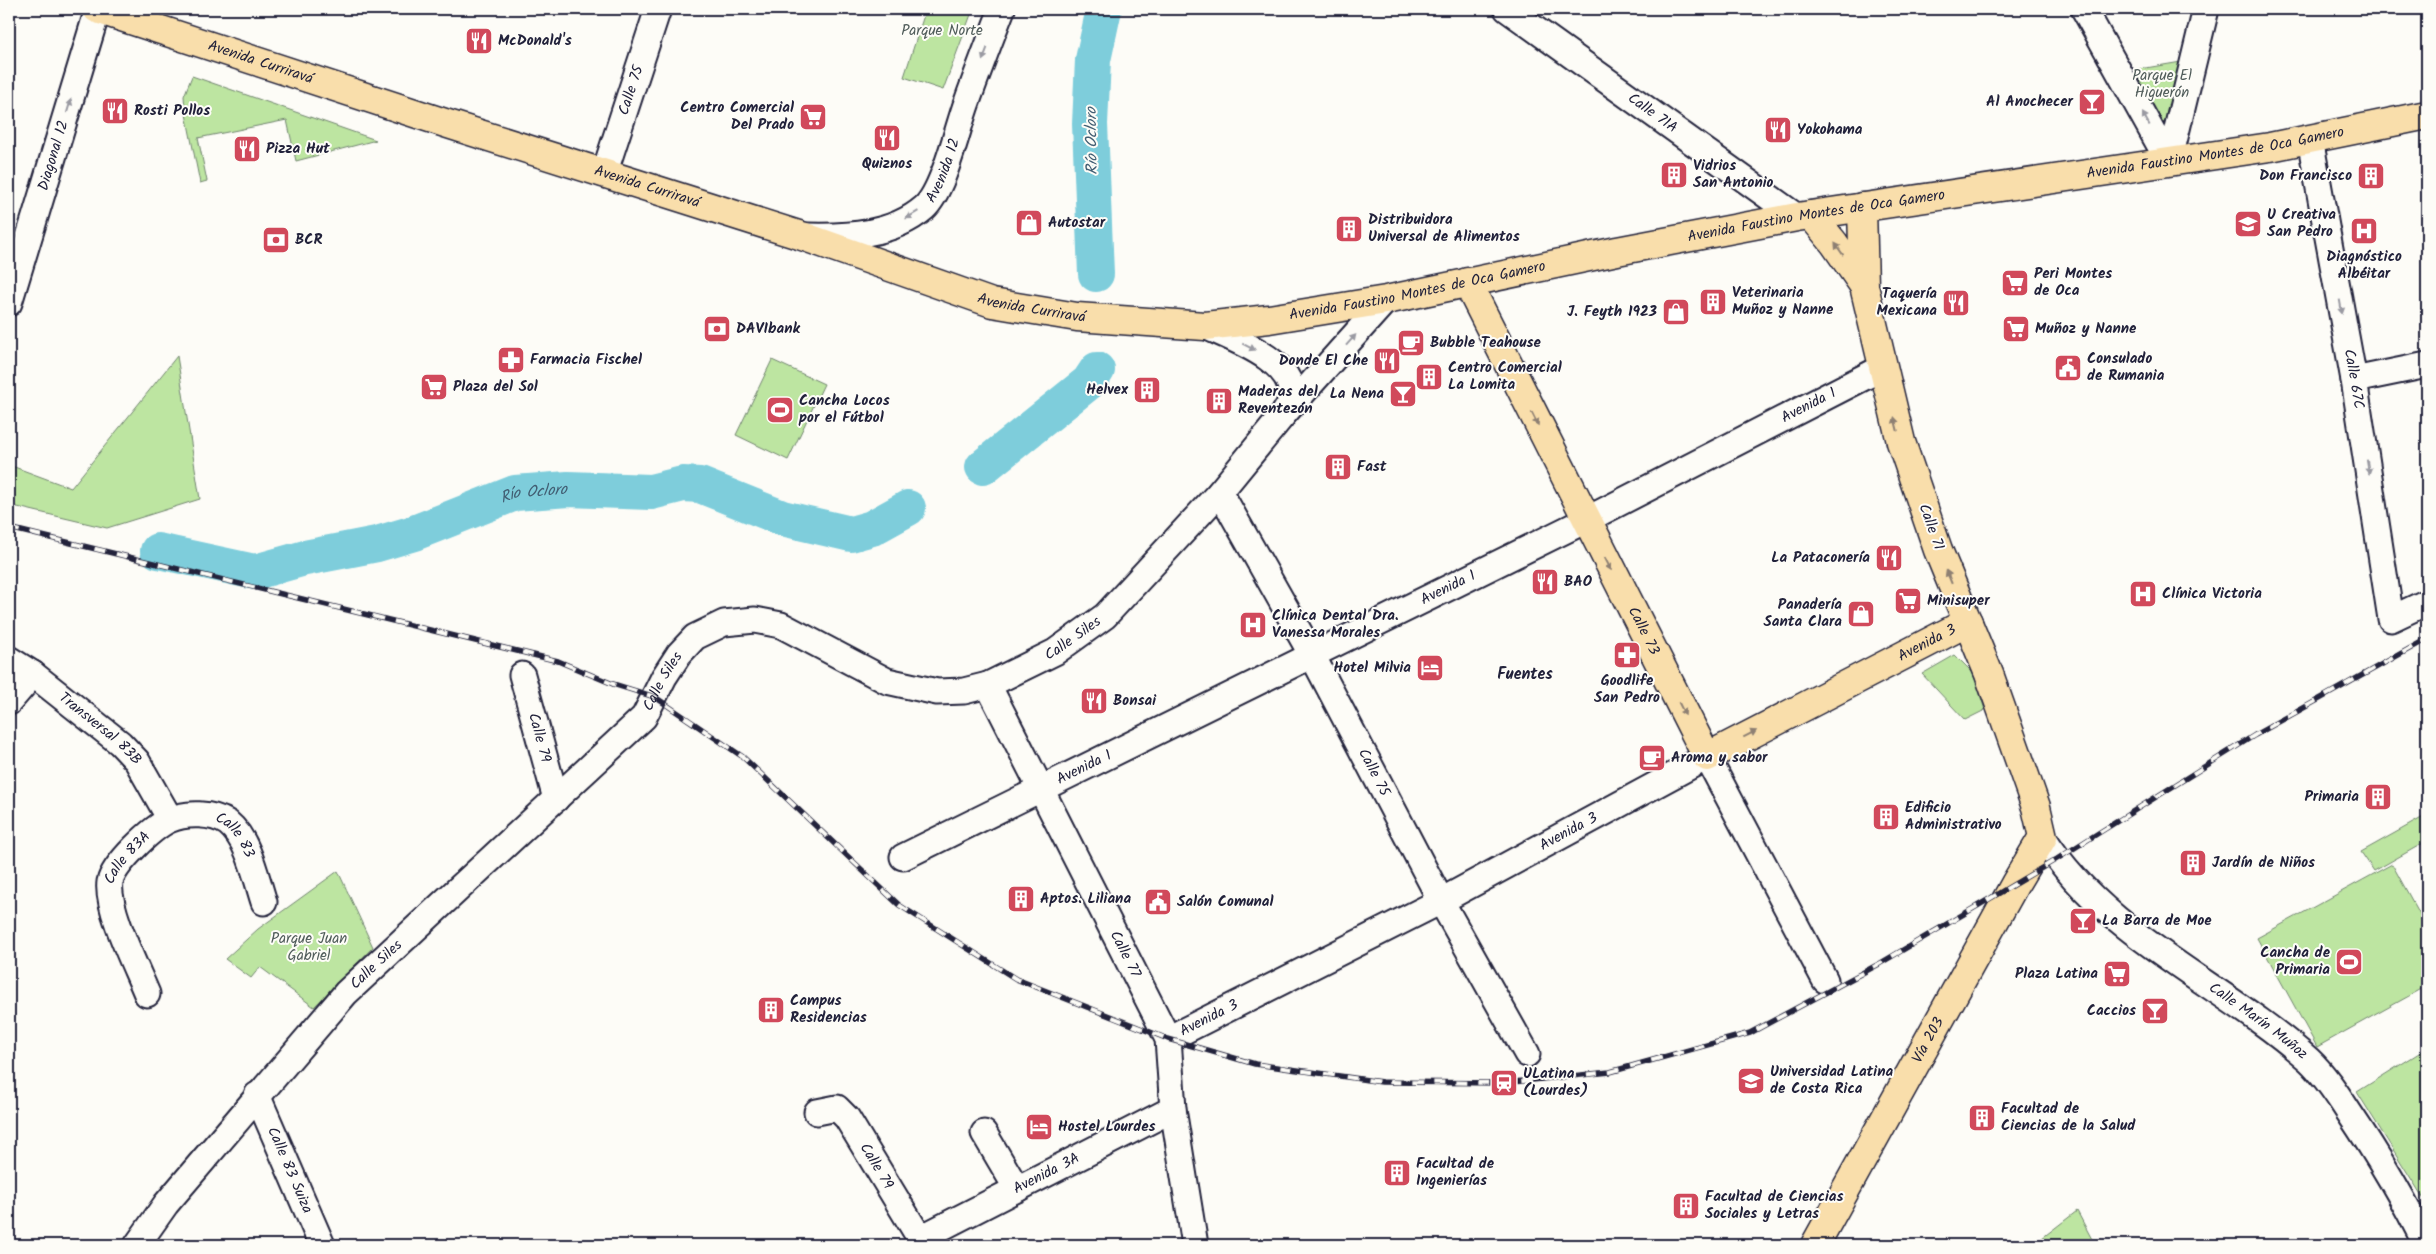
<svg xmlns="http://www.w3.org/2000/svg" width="2436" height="1254" font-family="Kalam,sans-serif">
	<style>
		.green { fill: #bde5a1; stroke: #70846e }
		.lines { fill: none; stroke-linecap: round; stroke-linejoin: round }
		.river { stroke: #7ecddb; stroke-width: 36 }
		.minor-casing { stroke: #22223b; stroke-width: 29 }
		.major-casing { stroke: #22223b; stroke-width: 31 }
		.highway-casing { stroke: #22223b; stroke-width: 31 }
		.minor { stroke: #fdfcf7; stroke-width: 25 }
		.major { stroke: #f9deab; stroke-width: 28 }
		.highway { stroke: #f9deab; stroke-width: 28 }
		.rail-casing { stroke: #22223b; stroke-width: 5.5 }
		.rail { stroke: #fdfcf7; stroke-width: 4; stroke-dasharray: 11; stroke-linecap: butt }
		.oneway { fill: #9a9aa2 }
		.oneway2 { fill: #8e8073 }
		.labels { text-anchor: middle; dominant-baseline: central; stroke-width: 4; stroke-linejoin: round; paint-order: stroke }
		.park-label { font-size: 15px; fill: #505c5a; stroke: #fdfcf7 }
		.poi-label { font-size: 15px; font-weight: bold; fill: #22223b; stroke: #fdfcf7; text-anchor: start }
		.street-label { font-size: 15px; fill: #22223b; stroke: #fdfcf7 }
		.water-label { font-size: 16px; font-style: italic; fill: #425e73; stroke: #fdfcf7 }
		.neighbourhood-label { font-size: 16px; font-weight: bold; fill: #22223b; stroke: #fdfcf7 }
	</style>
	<rect width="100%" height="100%" fill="#fdfcf7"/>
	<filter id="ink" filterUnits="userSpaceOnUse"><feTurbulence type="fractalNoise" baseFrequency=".02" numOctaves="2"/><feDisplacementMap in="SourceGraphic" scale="10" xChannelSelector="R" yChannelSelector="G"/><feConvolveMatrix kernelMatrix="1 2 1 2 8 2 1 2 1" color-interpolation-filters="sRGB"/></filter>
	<g filter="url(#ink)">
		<path class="green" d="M926,9H973L943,90L904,77Z
			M2187,61L2169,136L2134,70Z
			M192,76L376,140L296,161L287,120L198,138L207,181L200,183L185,109L184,96Z
			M177,356L200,499L107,528L9,505V465L71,488Z
			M772,360L824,384L788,460L736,435Z
			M1955,655L1973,673L1985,710L1965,720L1922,674Z
			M2427,815V841L2374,871L2361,852Z
			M2392,864L2427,928V986L2317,1047L2257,938Z
			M338,871L373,947L314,1007L260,967L251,978L225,959L258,929Z
			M2427,1048V1204L2357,1092Z
			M2077,1211L2095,1245H2033Z"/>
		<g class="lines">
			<g class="river">
				<path d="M1096,274L1090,124L1093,60L1104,9"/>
				<path d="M983,467L1089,382L1097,370"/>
				<path id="s1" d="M158,551L255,572L305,558L377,544L414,533L515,493L568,489L651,492L683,484L700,485L782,518L851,534L872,528L908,508"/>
			</g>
			<g class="minor-casing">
				<g id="minor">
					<path id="s2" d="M1507,9L1797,217"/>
					<path d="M2084,9L2169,162"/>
					<path id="s3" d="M2310,139L2354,380L2391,619L2427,602"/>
					<path d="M2169,162L2206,9"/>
					<path id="s4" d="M604,174L658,9"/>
					<path id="s5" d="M808,236C847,237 893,235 924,208C944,190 957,129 967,102C978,71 990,40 1002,9"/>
					<path id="s6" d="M9,303L98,9"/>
					<path d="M1205,326C1230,338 1297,361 1291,398C1291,403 1286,410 1283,415"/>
					<path d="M2354,380L2427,365"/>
					<path id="s7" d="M1220,492L1312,655L1441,901L1527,1054"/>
					<path id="s8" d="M9,659L33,674L120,743L137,761L170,819"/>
					<path id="s9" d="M522,675L556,799"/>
					<path id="s10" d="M988,685L1168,1039L1173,1109L1195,1245"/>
					<path d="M9,702L33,674"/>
					<path id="s11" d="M2043,837C2105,936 2224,984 2309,1060C2324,1074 2337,1094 2348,1111C2377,1154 2404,1199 2426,1245"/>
					<path id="s12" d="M903,857L1586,520L1882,368"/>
					<path id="s13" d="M147,994C137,969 106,908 110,882C114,864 152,828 169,820C186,812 213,813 228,823C249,840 256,878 264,902"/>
					<path id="s14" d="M1168,1039L1441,901L1707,757L1825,980"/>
					<path id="s15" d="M257,1095L322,1245"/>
					<path id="s16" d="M817,1112L837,1108L847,1118L924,1245"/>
					<path d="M984,1133L1017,1189"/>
					<path id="s17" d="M921,1238L1173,1109"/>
					<path id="s18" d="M137,1245L166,1204L346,993L644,717L664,677L679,654L695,637L724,623L755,620L781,625L887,681L937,692L964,691L988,685L1055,652L1105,616L1220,492L1283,415L1386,300"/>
				</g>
			</g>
			<g class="major-casing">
				<g id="major">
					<path d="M1811,215L1834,243L1864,286"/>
					<path id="s19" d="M1467,282L1707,757L1968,622"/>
					<path id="s20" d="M1815,1245L2015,884L2043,837L2036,807L1989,674L1938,550L1901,442L1864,286L1862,207"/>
				</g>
			</g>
			<g class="highway-casing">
				<g id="highway">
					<path id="s21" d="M97,9L448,124L802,236L992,303L1077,317L1205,326L1269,319L1386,300L1617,251L1797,217L2270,147L2427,115"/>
				</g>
			</g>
			<use href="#minor" class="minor"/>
			<use href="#major" class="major"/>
			<use href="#highway" class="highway"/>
			<g class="rail-casing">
				<path id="rail" d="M9,528L558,661L613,684L655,697L743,757L899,905L1016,979L1168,1039L1255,1064L1382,1082L1504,1083L1610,1072L1750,1033L1879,964L2057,859L2255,735L2427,639"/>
			</g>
			<use href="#rail" class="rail"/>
		</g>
		<defs><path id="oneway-solid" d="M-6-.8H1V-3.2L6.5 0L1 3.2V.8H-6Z" transform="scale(1.25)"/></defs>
		<g class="oneway">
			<use href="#oneway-solid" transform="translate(985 54) rotate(111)"/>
			<use href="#oneway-solid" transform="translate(69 106) rotate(-73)"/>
			<use href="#oneway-solid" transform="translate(2146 119) rotate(-119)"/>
			<use href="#oneway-solid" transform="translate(912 215) rotate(149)"/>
			<use href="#oneway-solid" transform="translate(2341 307) rotate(80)"/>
			<use href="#oneway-solid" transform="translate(1351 340) rotate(-48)"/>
			<use href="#oneway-solid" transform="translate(1249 347) rotate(26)"/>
			<use href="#oneway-solid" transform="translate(2368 467) rotate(81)"/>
		</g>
		<g class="oneway2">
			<use href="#oneway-solid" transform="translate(1839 249) rotate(-125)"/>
			<use href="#oneway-solid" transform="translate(1535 419) rotate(63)"/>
			<use href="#oneway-solid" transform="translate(1896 424) rotate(-104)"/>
			<use href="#oneway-solid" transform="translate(1608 564) rotate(63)"/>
			<use href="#oneway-solid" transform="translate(1949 577) rotate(-112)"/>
			<use href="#oneway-solid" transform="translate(1682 709) rotate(63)"/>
			<use href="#oneway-solid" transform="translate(1750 734) rotate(-27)"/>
		</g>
	</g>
	<defs>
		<g id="restaurant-square" transform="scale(1.4375)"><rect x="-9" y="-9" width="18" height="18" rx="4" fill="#d1495b" stroke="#fdfcf7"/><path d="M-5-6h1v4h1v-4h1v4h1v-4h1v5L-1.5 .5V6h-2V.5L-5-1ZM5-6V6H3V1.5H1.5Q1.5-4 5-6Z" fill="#fff"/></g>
		<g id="bar-square" transform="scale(1.4375)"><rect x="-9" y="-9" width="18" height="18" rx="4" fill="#d1495b" stroke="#fdfcf7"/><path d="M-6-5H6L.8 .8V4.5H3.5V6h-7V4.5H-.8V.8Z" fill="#fff"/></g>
		<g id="supermarket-square" transform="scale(1.4375)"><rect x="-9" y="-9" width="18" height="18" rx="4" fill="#d1495b" stroke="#fdfcf7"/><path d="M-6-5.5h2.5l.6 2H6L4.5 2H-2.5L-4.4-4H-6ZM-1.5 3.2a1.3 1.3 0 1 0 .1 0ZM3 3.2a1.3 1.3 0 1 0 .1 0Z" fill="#fff"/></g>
		<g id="building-square" transform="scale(1.4375)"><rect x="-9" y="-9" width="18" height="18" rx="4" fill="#d1495b" stroke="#fdfcf7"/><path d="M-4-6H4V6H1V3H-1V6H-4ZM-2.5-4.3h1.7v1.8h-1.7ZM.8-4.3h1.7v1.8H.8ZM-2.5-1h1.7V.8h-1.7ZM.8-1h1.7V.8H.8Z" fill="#fff"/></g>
		<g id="shop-square" transform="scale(1.4375)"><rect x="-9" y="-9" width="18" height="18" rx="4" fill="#d1495b" stroke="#fdfcf7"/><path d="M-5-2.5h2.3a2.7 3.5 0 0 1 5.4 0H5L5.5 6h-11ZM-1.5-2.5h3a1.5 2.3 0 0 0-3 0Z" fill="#fff"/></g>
		<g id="university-square" transform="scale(1.4375)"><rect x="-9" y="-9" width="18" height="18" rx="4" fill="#d1495b" stroke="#fdfcf7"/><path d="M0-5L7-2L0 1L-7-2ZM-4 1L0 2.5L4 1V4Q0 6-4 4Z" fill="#fff"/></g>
		<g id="hospital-square" transform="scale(1.4375)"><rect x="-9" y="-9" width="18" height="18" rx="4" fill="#d1495b" stroke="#fdfcf7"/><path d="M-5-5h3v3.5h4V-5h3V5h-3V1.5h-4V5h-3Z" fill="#fff"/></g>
		<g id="bank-square" transform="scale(1.4375)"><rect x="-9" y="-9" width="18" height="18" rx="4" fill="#d1495b" stroke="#fdfcf7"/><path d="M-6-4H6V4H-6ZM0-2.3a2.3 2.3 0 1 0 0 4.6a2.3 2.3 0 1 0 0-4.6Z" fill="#fff"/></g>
		<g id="cafe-square" transform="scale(1.4375)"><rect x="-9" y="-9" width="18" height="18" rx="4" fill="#d1495b" stroke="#fdfcf7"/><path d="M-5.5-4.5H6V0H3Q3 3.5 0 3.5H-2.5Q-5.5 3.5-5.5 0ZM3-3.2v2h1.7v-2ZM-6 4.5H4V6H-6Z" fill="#fff"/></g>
		<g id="pharmacy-square" transform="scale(1.4375)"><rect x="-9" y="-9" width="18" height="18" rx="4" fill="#d1495b" stroke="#fdfcf7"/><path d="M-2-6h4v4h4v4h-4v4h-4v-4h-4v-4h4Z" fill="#fff"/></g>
		<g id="civic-square" transform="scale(1.4375)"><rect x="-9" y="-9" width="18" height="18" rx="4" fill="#d1495b" stroke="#fdfcf7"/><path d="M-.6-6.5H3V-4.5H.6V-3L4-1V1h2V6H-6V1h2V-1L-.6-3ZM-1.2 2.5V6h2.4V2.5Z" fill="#fff"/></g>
		<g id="stadium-square" transform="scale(1.4375)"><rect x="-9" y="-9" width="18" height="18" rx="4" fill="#d1495b" stroke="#fdfcf7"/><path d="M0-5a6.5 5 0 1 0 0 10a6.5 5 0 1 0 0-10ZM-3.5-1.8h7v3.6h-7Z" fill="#fff"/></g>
		<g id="hotel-square" transform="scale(1.4375)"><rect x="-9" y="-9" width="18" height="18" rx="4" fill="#d1495b" stroke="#fdfcf7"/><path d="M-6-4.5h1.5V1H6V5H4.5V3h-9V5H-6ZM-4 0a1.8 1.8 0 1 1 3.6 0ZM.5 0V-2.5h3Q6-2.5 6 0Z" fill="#fff"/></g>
		<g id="station-square" transform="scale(1.4375)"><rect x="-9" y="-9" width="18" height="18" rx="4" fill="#d1495b" stroke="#fdfcf7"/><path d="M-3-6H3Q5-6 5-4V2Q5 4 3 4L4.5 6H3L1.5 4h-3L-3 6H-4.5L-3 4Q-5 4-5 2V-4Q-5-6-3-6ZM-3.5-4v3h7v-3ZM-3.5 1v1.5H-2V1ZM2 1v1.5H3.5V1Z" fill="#fff"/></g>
	</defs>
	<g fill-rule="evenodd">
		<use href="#restaurant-square" x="479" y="41"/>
		<use href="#bar-square" x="2092" y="102"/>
		<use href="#restaurant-square" x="115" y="111"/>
		<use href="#supermarket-square" x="813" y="117"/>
		<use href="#restaurant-square" x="1778" y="130"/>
		<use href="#restaurant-square" x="887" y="138"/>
		<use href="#restaurant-square" x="247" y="149"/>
		<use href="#building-square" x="1674" y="175"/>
		<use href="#building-square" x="2371" y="176"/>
		<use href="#shop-square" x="1029" y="223"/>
		<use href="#university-square" x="2248" y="224"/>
		<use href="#building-square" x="1349" y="229"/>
		<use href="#hospital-square" x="2364" y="231"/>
		<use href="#bank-square" x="276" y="240"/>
		<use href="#supermarket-square" x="2015" y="283"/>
		<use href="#building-square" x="1713" y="302"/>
		<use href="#restaurant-square" x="1956" y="303"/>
		<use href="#shop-square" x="1676" y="312"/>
		<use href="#bank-square" x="717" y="329"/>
		<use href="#supermarket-square" x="2016" y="329"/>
		<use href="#cafe-square" x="1411" y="343"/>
		<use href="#pharmacy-square" x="511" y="360"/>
		<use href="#restaurant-square" x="1387" y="361"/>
		<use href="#civic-square" x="2068" y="368"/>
		<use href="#building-square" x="1429" y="377"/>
		<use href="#supermarket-square" x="434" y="387"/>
		<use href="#building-square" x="1147" y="390"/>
		<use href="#bar-square" x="1403" y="394"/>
		<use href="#building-square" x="1219" y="401"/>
		<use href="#stadium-square" x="780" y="410"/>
		<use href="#building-square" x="1338" y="467"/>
		<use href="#restaurant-square" x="1889" y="558"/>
		<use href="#restaurant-square" x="1545" y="582"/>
		<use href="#hospital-square" x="2143" y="594"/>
		<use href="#supermarket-square" x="1908" y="601"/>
		<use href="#shop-square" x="1861" y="614"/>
		<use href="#hospital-square" x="1253" y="625"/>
		<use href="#pharmacy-square" x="1627" y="655"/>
		<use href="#hotel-square" x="1430" y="668"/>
		<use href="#restaurant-square" x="1094" y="701"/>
		<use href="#cafe-square" x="1652" y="758"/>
		<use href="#building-square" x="2378" y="797"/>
		<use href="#building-square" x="1886" y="817"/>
		<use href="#building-square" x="2193" y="863"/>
		<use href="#building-square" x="1021" y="899"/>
		<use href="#civic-square" x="1158" y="902"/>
		<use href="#bar-square" x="2083" y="921"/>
		<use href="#stadium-square" x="2349" y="962"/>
		<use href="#supermarket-square" x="2117" y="974"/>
		<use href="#building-square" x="771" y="1010"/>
		<use href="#bar-square" x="2155" y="1011"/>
		<use href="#university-square" x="1751" y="1081"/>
		<use href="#station-square" x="1504" y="1083"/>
		<use href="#building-square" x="1982" y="1118"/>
		<use href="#hotel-square" x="1039" y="1127"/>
		<use href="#building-square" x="1397" y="1173"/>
		<use href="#building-square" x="1686" y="1206"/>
	</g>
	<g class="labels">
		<g class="park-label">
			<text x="942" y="31">Parque Norte</text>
			<text x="2162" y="76">Parque El<tspan x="2162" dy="17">Higuerón</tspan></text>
			<text x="309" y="939">Parque Juan<tspan x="309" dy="17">Gabriel</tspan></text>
		</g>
		<g class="poi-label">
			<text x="498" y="41">McDonald's</text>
			<text x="2073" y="102" text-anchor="end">Al Anochecer</text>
			<text x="794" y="108" text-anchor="end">Centro Comercial<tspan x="794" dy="17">Del Prado</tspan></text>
			<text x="134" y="111">Rosti Pollos</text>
			<text x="1797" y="130">Yokohama</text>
			<text x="266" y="149">Pizza Hut</text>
			<text x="887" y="164" text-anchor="middle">Quiznos</text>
			<text x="1693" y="166">Vidrios<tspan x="1693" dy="17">San Antonio</tspan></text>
			<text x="2352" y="176" text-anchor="end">Don Francisco</text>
			<text x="2267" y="215">U Creativa<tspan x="2267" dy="17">San Pedro</tspan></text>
			<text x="1368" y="220">Distribuidora<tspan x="1368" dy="17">Universal de Alimentos</tspan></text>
			<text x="1048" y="223">Autostar</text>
			<text x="295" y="240">BCR</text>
			<text x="2364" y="257" text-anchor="middle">Diagnóstico<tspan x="2364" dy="17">Albéitar</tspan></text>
			<text x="2034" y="274">Peri Montes<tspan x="2034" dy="17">de Oca</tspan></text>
			<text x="1732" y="293">Veterinaria<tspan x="1732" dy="17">Muñoz y Nanne</tspan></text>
			<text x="1937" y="294" text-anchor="end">Taquería<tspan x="1937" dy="17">Mexicana</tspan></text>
			<text x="1657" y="312" text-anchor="end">J. Feyth 1923</text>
			<text x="736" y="329">DAVIbank</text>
			<text x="2035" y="329">Muñoz y Nanne</text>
			<text x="1430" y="343">Bubble Teahouse</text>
			<text x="2087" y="359">Consulado<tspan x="2087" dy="17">de Rumania</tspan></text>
			<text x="530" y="360">Farmacia Fischel</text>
			<text x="1368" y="361" text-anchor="end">Donde El Che</text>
			<text x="1448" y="368">Centro Comercial<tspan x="1448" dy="17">La Lomita</tspan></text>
			<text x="453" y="387">Plaza del Sol</text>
			<text x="1128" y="390" text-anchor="end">Helvex</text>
			<text x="1238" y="392">Maderas del<tspan x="1238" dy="17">Reventezón</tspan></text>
			<text x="1384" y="394" text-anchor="end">La Nena</text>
			<text x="799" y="401">Cancha Locos<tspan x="799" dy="17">por el Fútbol</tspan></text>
			<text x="1357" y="467">Fast</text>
			<text x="1870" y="558" text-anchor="end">La Pataconería</text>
			<text x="1564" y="582">BAO</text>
			<text x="2162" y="594">Clínica Victoria</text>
			<text x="1927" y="601">Minisuper</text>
			<text x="1842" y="605" text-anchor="end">Panadería<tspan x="1842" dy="17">Santa Clara</tspan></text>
			<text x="1272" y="616">Clínica Dental Dra.<tspan x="1272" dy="17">Vanessa Morales</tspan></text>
			<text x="1411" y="668" text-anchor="end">Hotel Milvia</text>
			<text x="1627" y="681" text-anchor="middle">Goodlife<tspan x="1627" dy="17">San Pedro</tspan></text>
			<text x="1113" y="701">Bonsai</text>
			<text x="1671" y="758">Aroma y sabor</text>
			<text x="2359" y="797" text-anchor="end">Primaria</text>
			<text x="1905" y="808">Edificio<tspan x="1905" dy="17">Administrativo</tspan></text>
			<text x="2212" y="863">Jardín de Niños</text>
			<text x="1040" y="899">Aptos. Liliana</text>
			<text x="1177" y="902">Salón Comunal</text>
			<text x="2102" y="921">La Barra de Moe</text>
			<text x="2330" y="953" text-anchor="end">Cancha de<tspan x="2330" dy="17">Primaria</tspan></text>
			<text x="2098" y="974" text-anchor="end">Plaza Latina</text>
			<text x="790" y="1001">Campus<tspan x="790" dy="17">Residencias</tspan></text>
			<text x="2136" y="1011" text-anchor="end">Caccios</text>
			<text x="1770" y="1072">Universidad Latina<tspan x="1770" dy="17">de Costa Rica</tspan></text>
			<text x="1523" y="1074">ULatina<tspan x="1523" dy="17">(Lourdes)</tspan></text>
			<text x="2001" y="1109">Facultad de<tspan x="2001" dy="17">Ciencias de la Salud</tspan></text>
			<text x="1058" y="1127">Hostel Lourdes</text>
			<text x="1416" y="1164">Facultad de<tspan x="1416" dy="17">Ingenierías</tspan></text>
			<text x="1705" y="1197">Facultad de Ciencias<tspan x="1705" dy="17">Sociales y Letras</tspan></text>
		</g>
		<g class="street-label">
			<text stroke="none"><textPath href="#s21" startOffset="172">Avenida Curriravá</textPath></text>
			<text stroke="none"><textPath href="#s4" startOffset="88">Calle 75</textPath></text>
			<text stroke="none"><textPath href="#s2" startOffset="179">Calle 71A</textPath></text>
			<text stroke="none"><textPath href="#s21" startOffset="2182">Avenida Faustino Montes de Oca Gamero</textPath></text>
			<text stroke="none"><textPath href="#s6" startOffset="154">Diagonal 12</textPath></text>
			<text stroke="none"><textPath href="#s5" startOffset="165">Avenida 12</textPath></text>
			<text stroke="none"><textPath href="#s21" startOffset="578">Avenida Curriravá</textPath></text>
			<text stroke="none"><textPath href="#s21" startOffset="1778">Avenida Faustino Montes de Oca Gamero</textPath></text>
			<text stroke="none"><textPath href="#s21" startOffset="1372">Avenida Faustino Montes de Oca Gamero</textPath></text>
			<text stroke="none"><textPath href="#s21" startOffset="982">Avenida Curriravá</textPath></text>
			<text stroke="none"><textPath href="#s3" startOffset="244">Calle 67C</textPath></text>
			<text stroke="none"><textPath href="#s12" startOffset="1012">Avenida 1</textPath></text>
			<text transform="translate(1931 527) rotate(70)">Calle 71</text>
			<text stroke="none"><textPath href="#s12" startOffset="608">Avenida 1</textPath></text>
			<text stroke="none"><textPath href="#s19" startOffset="391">Calle 73</textPath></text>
			<text stroke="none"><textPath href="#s18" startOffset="1239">Calle Siles</textPath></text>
			<text stroke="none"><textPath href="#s19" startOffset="780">Avenida 3</textPath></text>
			<text stroke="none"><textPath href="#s18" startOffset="774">Calle Siles</textPath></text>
			<text stroke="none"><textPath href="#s8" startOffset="115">Transversal 83B</textPath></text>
			<text stroke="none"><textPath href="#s9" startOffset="65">Calle 79</textPath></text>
			<text stroke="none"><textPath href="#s12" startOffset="202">Avenida 1</textPath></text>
			<text stroke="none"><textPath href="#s7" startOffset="320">Calle 75</textPath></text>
			<text stroke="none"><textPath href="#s14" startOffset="451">Avenida 3</textPath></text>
			<text stroke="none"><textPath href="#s13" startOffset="281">Calle 83</textPath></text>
			<text stroke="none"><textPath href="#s13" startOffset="149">Calle 83A</textPath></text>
			<text stroke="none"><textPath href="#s10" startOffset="302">Calle 77</textPath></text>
			<text stroke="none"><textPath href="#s18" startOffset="369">Calle Siles</textPath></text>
			<text stroke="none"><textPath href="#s14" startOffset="46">Avenida 3</textPath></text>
			<text stroke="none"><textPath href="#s11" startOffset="285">Calle Marín Muñoz</textPath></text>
			<text stroke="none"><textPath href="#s20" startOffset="234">Vía 203</textPath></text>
			<text stroke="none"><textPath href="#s16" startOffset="91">Calle 79</textPath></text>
			<text stroke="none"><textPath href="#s15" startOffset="82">Calle 83 Suiza</textPath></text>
			<text stroke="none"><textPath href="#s17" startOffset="141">Avenida 3A</textPath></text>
		</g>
		<g class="water-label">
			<text transform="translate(1092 141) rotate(-91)">Río Ocloro</text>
			<text stroke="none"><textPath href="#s1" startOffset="390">Río Ocloro</textPath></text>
		</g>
		<g class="neighbourhood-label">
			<text x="1525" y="674">Fuentes</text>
		</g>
	</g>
	<rect width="2436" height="1254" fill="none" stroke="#fdfcf7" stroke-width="30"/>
	<rect x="15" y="15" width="2406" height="1224" fill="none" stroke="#22223b" stroke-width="2" filter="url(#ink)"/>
</svg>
